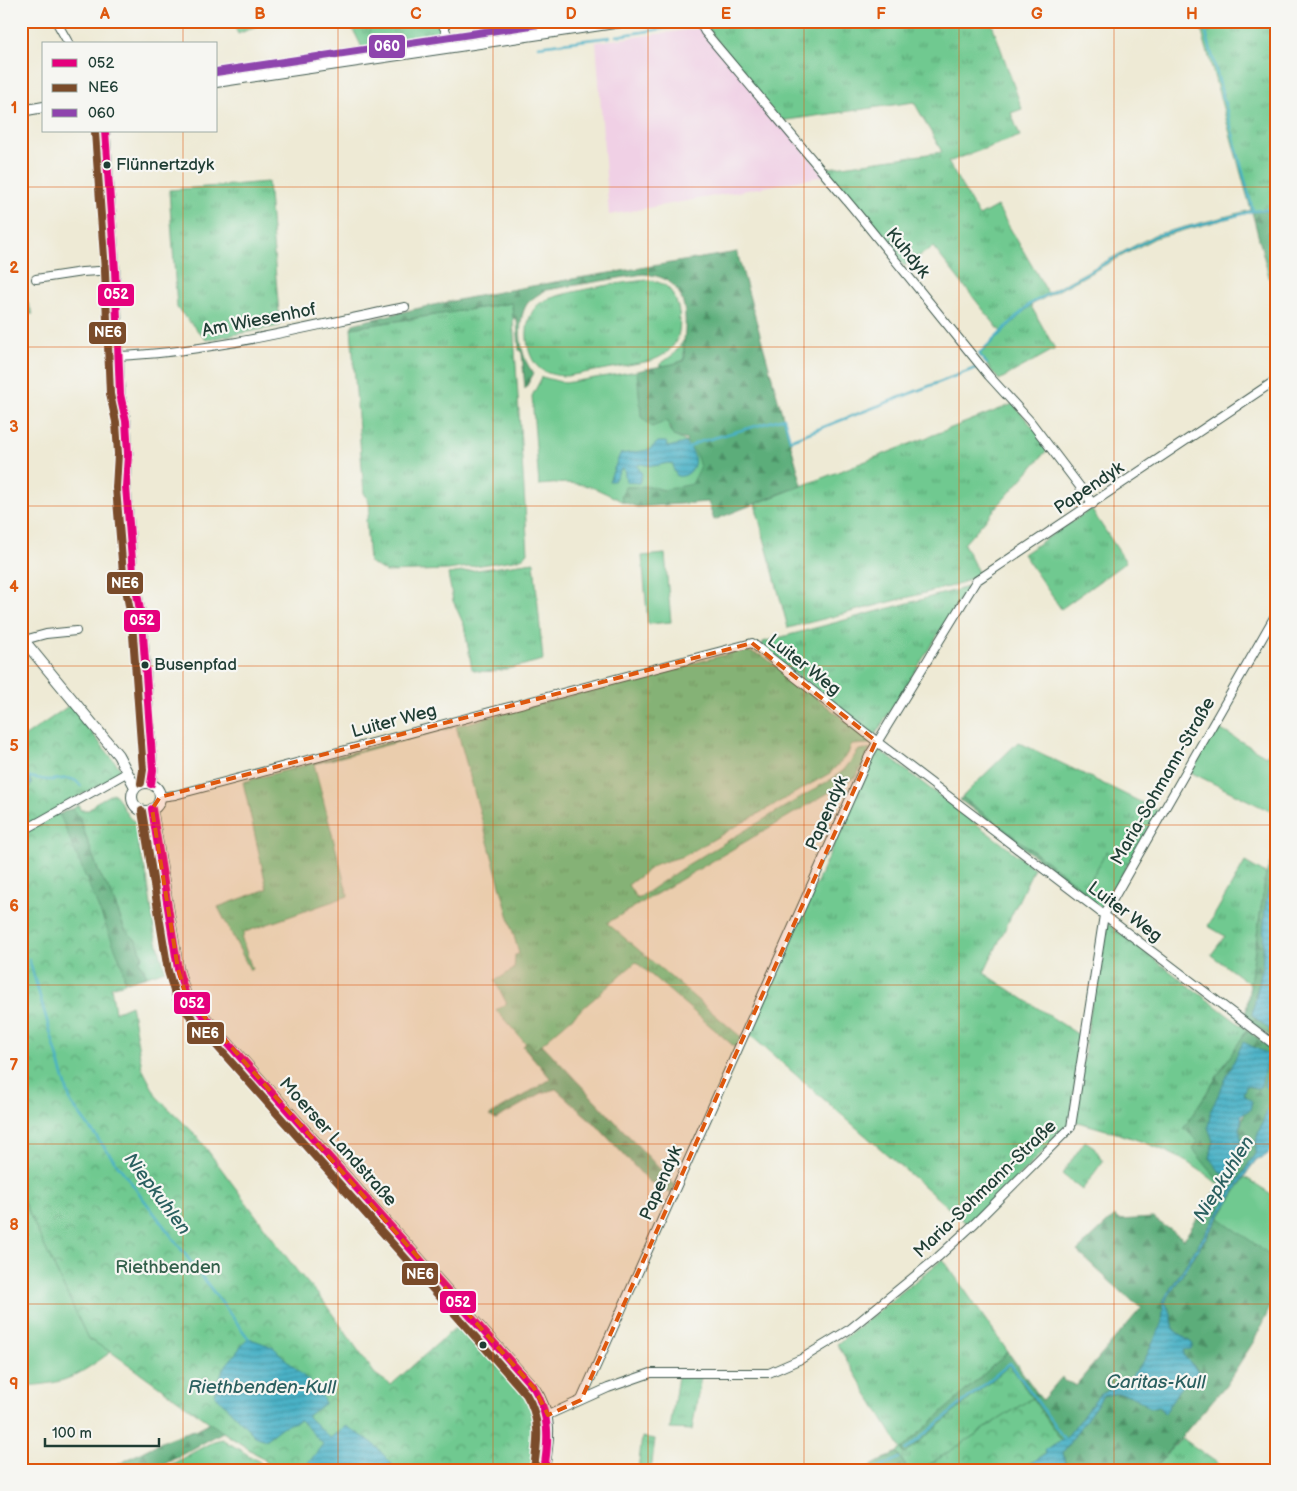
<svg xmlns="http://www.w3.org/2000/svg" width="1297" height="1491" font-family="'Balsamiq Sans',sans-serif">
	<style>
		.built { fill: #f0d0e5 }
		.grass { fill: url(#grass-tufts); stroke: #488362 }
		.forest { fill: url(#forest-firs); stroke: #3e7557; fill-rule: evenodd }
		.park { fill: url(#park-crowns); stroke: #488362 }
		.garden { fill: #70c990; stroke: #488362 }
		.water { fill: url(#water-rules); stroke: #34777d }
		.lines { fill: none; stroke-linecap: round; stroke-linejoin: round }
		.stream { stroke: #48b1c6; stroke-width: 2.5 }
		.minor-casing { stroke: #3e574c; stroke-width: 10 }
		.tertiary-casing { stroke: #3e574c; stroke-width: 11 }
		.secondary-casing { stroke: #3e574c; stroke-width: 12 }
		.minor { stroke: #fff; stroke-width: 8 }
		.tertiary { stroke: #fff; stroke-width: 9 }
		.secondary { stroke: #fff; stroke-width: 10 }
		.bus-1-casing { stroke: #f6f6f2; stroke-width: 11 }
		.bus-2-casing { stroke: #f6f6f2; stroke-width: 11 }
		.bus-3-casing { stroke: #f6f6f2; stroke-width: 11 }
		.bus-1 { stroke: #e5007d; stroke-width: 8 }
		.bus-2 { stroke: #7a4b2a; stroke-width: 8 }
		.bus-3 { stroke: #8e44ad; stroke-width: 8 }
		.marked { fill: #de580e; fill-opacity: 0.2; stroke: #de580e; stroke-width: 4; stroke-dasharray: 10 6; stroke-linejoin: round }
		.grid { fill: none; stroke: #de580e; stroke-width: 1; stroke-opacity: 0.55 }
		.bus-dot { fill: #1f3d34; stroke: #f6f6f2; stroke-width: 2 }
		.labels { text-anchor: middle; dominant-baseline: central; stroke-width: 4.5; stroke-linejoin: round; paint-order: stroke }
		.bus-label { font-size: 17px; fill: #1f3d34; stroke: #f6f6f2; text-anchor: start }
		.street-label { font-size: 18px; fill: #1f3d34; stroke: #f6f6f2 }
		.park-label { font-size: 18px; fill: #33604b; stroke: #f6f6f2 }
		.water-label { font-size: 19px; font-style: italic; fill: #2b6060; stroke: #f6f6f2 }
		.line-badge { stroke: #f6f6f2; stroke-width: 2 }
		.badge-label { font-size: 14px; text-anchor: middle; font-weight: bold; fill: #fff }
		.neatline { fill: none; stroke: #de580e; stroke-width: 2 }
		.grid-label { font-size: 16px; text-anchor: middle; font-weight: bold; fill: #de580e }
	</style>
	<defs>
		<pattern id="grass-tufts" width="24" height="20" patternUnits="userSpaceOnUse" patternTransform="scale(1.25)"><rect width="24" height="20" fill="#70c990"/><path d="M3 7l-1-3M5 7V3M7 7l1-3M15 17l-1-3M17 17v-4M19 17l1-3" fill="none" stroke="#5ba476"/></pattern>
		<pattern id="forest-firs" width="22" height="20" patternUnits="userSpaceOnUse" patternTransform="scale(1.25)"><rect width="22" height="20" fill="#5cad7a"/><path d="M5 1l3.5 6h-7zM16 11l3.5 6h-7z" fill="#4b8e65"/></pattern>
		<pattern id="park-crowns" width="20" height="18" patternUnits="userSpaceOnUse" patternTransform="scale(1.25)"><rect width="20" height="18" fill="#70c990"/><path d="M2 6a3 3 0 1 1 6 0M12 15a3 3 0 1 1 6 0" fill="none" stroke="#5ba476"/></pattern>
		<pattern id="water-rules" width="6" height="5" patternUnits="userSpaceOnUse" patternTransform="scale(1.25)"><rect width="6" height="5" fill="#48b1c6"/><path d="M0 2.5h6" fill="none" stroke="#3b91a2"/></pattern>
	</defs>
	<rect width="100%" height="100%" fill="#f6f6f2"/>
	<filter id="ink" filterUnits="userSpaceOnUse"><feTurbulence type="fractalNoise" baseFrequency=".02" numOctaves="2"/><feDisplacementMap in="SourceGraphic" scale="10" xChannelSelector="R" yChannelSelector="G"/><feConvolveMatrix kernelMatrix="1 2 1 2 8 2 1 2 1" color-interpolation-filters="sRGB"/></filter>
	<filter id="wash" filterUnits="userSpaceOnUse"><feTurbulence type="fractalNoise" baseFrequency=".0096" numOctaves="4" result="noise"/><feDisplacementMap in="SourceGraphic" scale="20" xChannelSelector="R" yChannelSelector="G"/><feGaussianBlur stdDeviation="1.12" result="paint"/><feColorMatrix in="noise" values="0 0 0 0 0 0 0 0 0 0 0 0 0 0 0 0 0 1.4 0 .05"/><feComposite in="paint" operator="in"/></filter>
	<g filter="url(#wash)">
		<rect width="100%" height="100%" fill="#eeead5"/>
		<path class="built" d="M702,28L825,176L609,215L596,42Z"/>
		<path class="grass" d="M232,21H269L238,34Z
			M349,21H437L443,35L436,43L365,54Z
			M702,21H991L1022,109L1011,113L1020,136L948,162L979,216L997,206L1048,293L1154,235L1251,210L1199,21H1276V210L1252,212L1155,238L1033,304L1031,306L1055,349L999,380L979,355L1030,306L1029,304L1001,332L933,247L904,266L821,169L942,152L914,102L780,121Z
			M268,182L280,326L206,340L177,308L169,190Z
			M650,280C657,282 663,283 668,288C681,301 684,332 673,346C667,354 659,358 650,361L567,376C558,376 545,374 538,367C523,352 522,313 542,302C559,292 629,281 650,280Z
			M512,303L528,553L520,559L448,570L386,572L369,562L366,520C372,511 370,501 364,493L351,328Z
			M684,340V360L665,367L659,365L674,354Z
			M976,367L977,368L789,441V440Z
			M1013,404L1050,447L964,544L979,574L960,584L788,628L755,504Z
			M1091,509L1126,562L1061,609L1023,554Z
			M534,562L543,660C525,664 488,677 472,669L464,625L453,601L448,574Z
			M968,587L875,735L762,649L763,642Z
			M743,650L763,656L871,741L869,744L851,745L848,754L830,773L684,856L656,864L628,885L637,899L687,865L835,777L844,770L859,750L870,749L857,776L607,923L741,1037L736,1048L636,962L535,1050L528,1042L526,1044L496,1010L507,1004L495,981L514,969L515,955L519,954L456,726Z
			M454,725L451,728L314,764L348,896L245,932L242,939L252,969L250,970L218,907L267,889L243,782Z
			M1018,742L1159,811L1128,864L1107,852L1084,890L962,797Z
			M877,748L1034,868L984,973L1082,1037L1069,1127L968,1225L749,1034Z
			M113,793C124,799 125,829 146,821L147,826L138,827L139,848L147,877L155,934L165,970L147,976L139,960L137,941L125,931L111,893L99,873L79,817L72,809L79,805L80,810H89L95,803Z
			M1245,862L1266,874L1250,984L1211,955L1225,936L1208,926Z
			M1104,921L1247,1030L1184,1128L1198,1142L1194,1149L1220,1183L1219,1185C1178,1149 1125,1135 1074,1121Z
			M1085,1141L1094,1147L1103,1161L1082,1190L1062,1174Z
			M943,1259L1008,1352L902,1449L904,1454L1010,1365L1032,1398L921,1470H908L897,1452L901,1449L837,1344Z
			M678,1376L701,1377L692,1430L670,1429Z
			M642,1437L655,1439L651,1470H638Z
			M1182,1438L1226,1469L1153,1470Z
			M222,1439L260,1462L267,1470H161L214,1441Z"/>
		<path class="forest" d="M1276,210V278L1270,281L1252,212Z
			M737,252L802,485L714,520L708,502L637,507L623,502L621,496L625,487L650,486L664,490L687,440L672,436L671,426L652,427L641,417L637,371C653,367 668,366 684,361L685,355C683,347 684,340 685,332C687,299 679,276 643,274L546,290C539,294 532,298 527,304C516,321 519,359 534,373L525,389L522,353L519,350L517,321L513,317L512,303L351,328L353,324C479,291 609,274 737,252Z
			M962,797L1084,890L1083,893L960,800Z
			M69,809L74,810L79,817L99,873L111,893L125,930L137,941L143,957L139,960L147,976L127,982L117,964L58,815Z
			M1276,847V871L1271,877L1266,904L1262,969L1252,1015L1276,1035V1041L1245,1018L1266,874Z
			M1247,1030L1276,1052L1270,1061L1264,1086L1270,1090C1272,1112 1256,1130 1256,1152L1164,1299L1162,1324L1145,1359L1129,1379L1098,1396L1066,1439L1061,1440L1010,1365L905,1454L902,1449L1008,1352L1042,1400L1062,1377L1064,1381L1076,1385L1142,1307L1129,1299L1077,1251L1115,1216L1119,1220L1153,1218L1184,1239L1220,1183L1193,1149L1198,1142L1184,1128ZM1255,1046L1258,1088L1246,1086L1243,1094L1252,1102C1237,1121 1240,1135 1242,1158L1210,1159L1213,1141Z
			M528,1042L535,1050L542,1044L675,1185L671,1194L657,1184L649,1182L597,1126L556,1089L542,1093L496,1119L489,1116L551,1079L523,1046Z
			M1219,1218L1276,1259V1295L1254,1341L1225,1386L1153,1470H1066L1063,1452L1103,1396C1125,1390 1133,1395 1150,1408L1158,1406L1165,1414L1177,1391L1198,1370L1184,1356V1350L1193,1344L1174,1330L1171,1313L1165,1302Z
			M210,1422L255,1436L272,1470L264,1459L223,1432L154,1470H106C128,1460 148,1448 170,1438C183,1433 199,1430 210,1422Z
			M897,1452L908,1470H863Z"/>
		<path class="park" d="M21,289L33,314H21Z
			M70,705L123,772L57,808L122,965L125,983L111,987L115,1012L131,1005L142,1068L157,1097L197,1136L297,1271L321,1298L375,1374L391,1385L464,1320C482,1341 536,1390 540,1416C542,1434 538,1452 536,1470H272L264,1459L223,1432L111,1352L88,1339L21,1196V739Z
			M1032,1398L1061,1440L1045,1450L1047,1454L1018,1470H921Z"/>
		<path class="garden" d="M637,371L641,417L652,427L667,421L673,436C690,442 696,450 700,468L692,484L664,490L650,486L625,487L621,496L623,502C587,483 580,481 539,485L532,396L542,377L565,383Z
			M665,554L671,622L648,624L642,556Z
			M1216,727L1266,756L1276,741V814L1190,772Z
			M1107,851L1128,864L1102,909L1083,893Z
			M1245,1177L1276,1197V1259L1219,1218Z
			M21,1196L88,1339L111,1352C75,1377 67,1384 21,1386Z"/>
		<path class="water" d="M658,442H666L668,447L685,443C687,446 692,449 693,453C698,465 690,478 677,476L674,471L673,464L668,463L654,466L640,464L637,466L642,474L639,483L626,482L624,469H621L614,481H609L620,454L649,450Z
			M21,760L32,784L21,796Z
			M1276,871V1035L1252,1015C1255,999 1260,982 1262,966C1265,939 1261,892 1276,871Z
			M1243,1042L1268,1054L1261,1086L1258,1088L1246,1086L1243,1094L1252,1101L1250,1110L1242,1114L1240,1130L1242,1158L1232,1176L1221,1173L1210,1159L1213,1141L1208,1127L1211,1110Z
			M1276,1053V1143C1272,1151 1266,1158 1257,1159L1248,1171L1165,1302L1171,1313L1174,1330L1193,1344L1191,1349L1184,1350V1356L1198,1371L1195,1377C1178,1384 1174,1399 1165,1414L1158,1406L1150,1408C1133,1395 1125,1390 1103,1396L1063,1452L1066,1470H1018L1046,1454L1044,1450L1066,1438L1098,1396L1129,1379L1145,1359L1162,1324L1164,1299L1256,1152C1253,1130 1273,1112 1270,1090L1264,1086L1270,1061Z
			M248,1338L273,1347L320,1392L325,1403L307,1416L330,1438L346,1426L373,1443L397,1470H303L323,1444L300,1420L282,1427L265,1440L255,1436L214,1394L223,1369Z"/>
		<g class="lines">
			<path class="stream" d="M1203,21L1253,211
				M706,23L717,21
				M616,36L694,24
				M538,46L610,37
				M987,364L979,354L1030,304L1155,236L1253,211L1276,209
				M687,449L696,443L784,418L790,440L976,368
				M29,777C36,778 44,780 51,780C63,780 72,774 81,786
				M29,959L71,1103L249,1339
				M906,1450L1010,1363L1065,1440
				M875,1470L899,1458"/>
		</g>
	</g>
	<g filter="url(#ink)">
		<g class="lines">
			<g class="minor-casing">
				<path id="minor" d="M56,21L69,44
					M441,21L453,47
					M699,21L705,32L853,208L989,376L1030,421L1093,504
					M36,279L82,272L115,270
					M118,356C214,352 310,326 405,307
					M24,640L46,634L76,631
					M160,797L175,795L752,643L876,741L1276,1046
					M21,832L128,772
					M581,1400L870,754L976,581L1276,380
					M548,1415L608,1388L651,1373H769L801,1359L850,1329L938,1257L975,1223L1071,1127L1104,915L1276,614"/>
			</g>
			<g class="tertiary-casing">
				<path id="tertiary" d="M105,131L115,270L120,394L126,421L128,454L126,487L133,572L142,621L153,770L151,784"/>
			</g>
			<g class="secondary-casing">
				<path id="secondary" d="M216,82L628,21
					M21,111L44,107
					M21,637L118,755L135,787
					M132 797a14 14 0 1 1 28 0a14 14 0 1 1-28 0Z
					M152,809L178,969L186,996L534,1388C553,1415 549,1439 544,1470"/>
			</g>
			<use href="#minor" class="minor"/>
			<use href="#tertiary" class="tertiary"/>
			<use href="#secondary" class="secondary"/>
			<g class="bus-1-casing">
				<path id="bus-1" d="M105,131L115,270L120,394L126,421L128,454L126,487L133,572L142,621L153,770L151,784
					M152,809L178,969L186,996L534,1388C550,1415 549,1440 544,1470"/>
			</g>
			<g class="bus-2-casing">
				<path id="bus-2" d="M95,132L105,271L110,394L116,422L118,454L116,488L123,573L132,622L143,770L141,783
					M142,811L168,971L177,1001L526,1394C541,1418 538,1441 534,1468"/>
			</g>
			<g class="bus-3-casing">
				<path id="bus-3" d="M216,72L558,21"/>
			</g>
			<use href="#bus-1" class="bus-1"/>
			<use href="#bus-2" class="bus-2"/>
			<use href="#bus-3" class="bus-3"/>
		</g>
	</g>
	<path class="marked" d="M752,643L876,741L581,1400L548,1415L534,1388L186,996L178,969L152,809L160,797Z"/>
	<path class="grid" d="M183,21V44M338,21V1470M493,21V1470M648,21V1470M804,21V1470M959,21V1470M1114,21V1470M183,131V1470M21,187H1276M21,347H1276M21,506H1276M21,666H1276M21,825H1276M21,985H1276M21,1144H1276M21,1304H1276"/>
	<g class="bus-dot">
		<circle cx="107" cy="165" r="4.5"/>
		<circle cx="145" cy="665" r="4.5"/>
		<circle cx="483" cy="1345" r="4.5"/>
	</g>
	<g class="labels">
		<g class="bus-label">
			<text x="116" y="165">Flünnertzdyk</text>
			<text x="154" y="665">Busenpfad</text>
		</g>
		<g class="street-label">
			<text transform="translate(908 253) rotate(51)">Kuhdyk</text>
			<text transform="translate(259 320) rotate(-11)">Am Wiesenhof</text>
			<text transform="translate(1089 488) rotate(-34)">Papendyk</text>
			<text transform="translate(804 665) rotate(38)">Luiter Weg</text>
			<text transform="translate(394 721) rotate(-15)">Luiter Weg</text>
			<text transform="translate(1163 781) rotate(-60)">Maria-Sohmann-Straße</text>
			<text transform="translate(827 813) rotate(-66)">Papendyk</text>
			<text transform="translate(1125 912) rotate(37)">Luiter Weg</text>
			<text transform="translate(338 1142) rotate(48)">Moerser Landstraße</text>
			<text transform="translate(661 1183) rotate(-66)">Papendyk</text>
			<text transform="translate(985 1189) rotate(-44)">Maria-Sohmann-Straße</text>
		</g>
		<g class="park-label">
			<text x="168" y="1267">Riethbenden</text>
		</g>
		<g class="water-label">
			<text transform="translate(1224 1179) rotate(-58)">Niepkuhlen</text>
			<text transform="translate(157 1194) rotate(53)">Niepkuhlen</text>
			<text x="1156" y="1382">Caritas-Kull</text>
			<text x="262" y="1387">Riethbenden-Kull</text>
		</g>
	</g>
	<g class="line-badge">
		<rect x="368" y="34" width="38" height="25" rx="5" fill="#8e44ad"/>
		<rect x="97" y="283" width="38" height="24" rx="5" fill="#e5007d"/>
		<rect x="88" y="321" width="39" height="24" rx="5" fill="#7a4b2a"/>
		<rect x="106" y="571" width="38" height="24" rx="5" fill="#7a4b2a"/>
		<rect x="123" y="609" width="38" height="24" rx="5" fill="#e5007d"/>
		<rect x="173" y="991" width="38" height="24" rx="5" fill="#e5007d"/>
		<rect x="186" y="1021" width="39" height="24" rx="5" fill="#7a4b2a"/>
		<rect x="401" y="1262" width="38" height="24" rx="5" fill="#7a4b2a"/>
		<rect x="439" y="1290" width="38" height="24" rx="5" fill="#e5007d"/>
	</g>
	<g class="badge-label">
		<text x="387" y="51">060</text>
		<text x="116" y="299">052</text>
		<text x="108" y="337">NE6</text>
		<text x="125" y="588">NE6</text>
		<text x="142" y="625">052</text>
		<text x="192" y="1008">052</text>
		<text x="205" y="1038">NE6</text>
		<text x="420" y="1279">NE6</text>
		<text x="458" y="1307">052</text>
	</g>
	<rect width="1297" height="1491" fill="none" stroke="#f6f6f2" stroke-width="55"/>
	<rect x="42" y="42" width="175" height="90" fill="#f6f6f2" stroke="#a0aca6"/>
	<rect x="52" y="59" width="25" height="8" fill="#e5007d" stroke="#a0aca6"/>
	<text x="88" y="68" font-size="15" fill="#1f3d34">052</text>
	<rect x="52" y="84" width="25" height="8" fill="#7a4b2a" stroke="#a0aca6"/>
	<text x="88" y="92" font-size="15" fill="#1f3d34">NE6</text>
	<rect x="52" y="109" width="25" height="8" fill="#8e44ad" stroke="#a0aca6"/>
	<text x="88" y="118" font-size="15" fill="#1f3d34">060</text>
	<path d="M45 1438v8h114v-8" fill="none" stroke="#1f3d34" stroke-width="2.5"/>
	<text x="52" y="1438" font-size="15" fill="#1f3d34" stroke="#f6f6f2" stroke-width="4" paint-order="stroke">100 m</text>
	<rect x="28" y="28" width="1242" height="1436" class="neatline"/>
	<g class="grid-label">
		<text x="105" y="19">A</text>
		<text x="260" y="19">B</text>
		<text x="416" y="19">C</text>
		<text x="571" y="19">D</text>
		<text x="726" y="19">E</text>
		<text x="881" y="19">F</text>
		<text x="1037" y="19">G</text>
		<text x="1192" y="19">H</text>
		<text x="14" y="113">1</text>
		<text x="14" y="273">2</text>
		<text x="14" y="432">3</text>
		<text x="14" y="592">4</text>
		<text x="14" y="751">5</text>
		<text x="14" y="911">6</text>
		<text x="14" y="1070">7</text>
		<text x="14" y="1230">8</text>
		<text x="14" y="1389">9</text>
	</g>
</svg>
